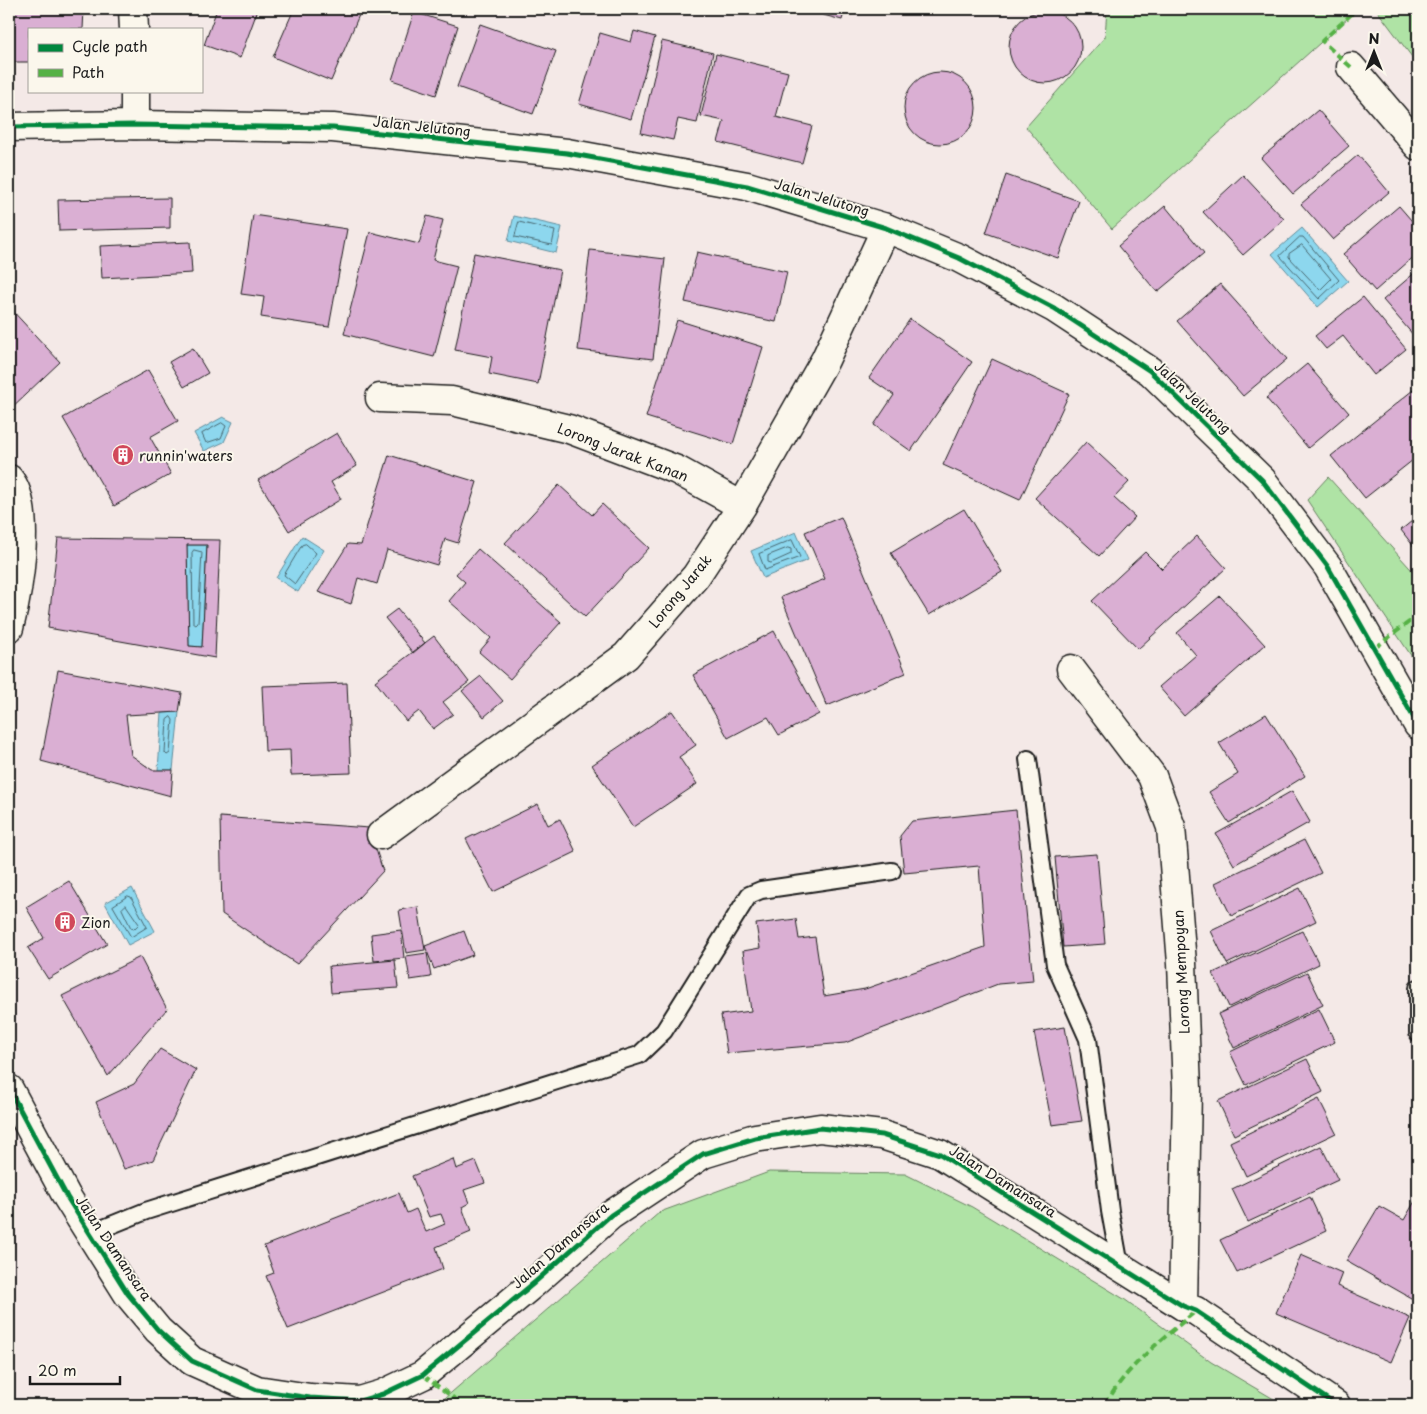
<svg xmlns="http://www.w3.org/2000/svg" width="1427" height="1414" font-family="'Playpen Sans',sans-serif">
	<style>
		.green { fill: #afe3a5; stroke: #668060 }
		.water { fill: #8dd7ee; stroke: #608c9a }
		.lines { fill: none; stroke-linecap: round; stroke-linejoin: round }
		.shore { stroke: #496770; stroke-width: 1 }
		.building { fill: #daafd3; stroke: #1c1c1c; fill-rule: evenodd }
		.service-casing { stroke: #1c1c1c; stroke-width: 20 }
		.minor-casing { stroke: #1c1c1c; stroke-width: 31 }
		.tertiary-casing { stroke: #1c1c1c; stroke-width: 31 }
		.service { stroke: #fbf7ec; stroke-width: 16 }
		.minor { stroke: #fbf7ec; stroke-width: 28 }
		.tertiary { stroke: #fbf7ec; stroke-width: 28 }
		.quiet { stroke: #55b145; stroke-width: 4; stroke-dasharray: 8 4; stroke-linecap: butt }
		.cycleway-casing { stroke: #fbf7ec; stroke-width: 8 }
		.cycleway { stroke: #00873e; stroke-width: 5 }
		.labels { text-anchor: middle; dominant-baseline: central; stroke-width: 4; stroke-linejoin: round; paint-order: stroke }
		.street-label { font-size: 14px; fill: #1c1c1c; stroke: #fbf7ec }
		.poi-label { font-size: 14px; fill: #1c1c1c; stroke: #fbf7ec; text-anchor: start }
	</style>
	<rect width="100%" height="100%" fill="#f4e9e7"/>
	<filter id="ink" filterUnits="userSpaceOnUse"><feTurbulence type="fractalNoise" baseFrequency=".02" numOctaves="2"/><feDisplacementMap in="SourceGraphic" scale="10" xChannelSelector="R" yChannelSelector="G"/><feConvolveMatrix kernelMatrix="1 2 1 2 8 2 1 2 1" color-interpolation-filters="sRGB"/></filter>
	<g filter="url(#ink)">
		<path class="green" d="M1107,9H1358L1112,229L1026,127L1105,37Z
			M1376,9H1418V65Z
			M1328,477L1418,577V666L1307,500Z
			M769,1172L905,1174L972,1207L1124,1299L1211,1362L1284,1405H437L660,1212Z"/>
		<path class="water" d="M514,216L562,227L556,253L508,241Z
			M1302,228L1348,281L1318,307L1272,254Z
			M223,417L233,422L224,442L204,451L194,433Z
			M796,532L808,560L763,578L751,551Z
			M302,536L324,550L298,592L276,578Z
			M187,545H207L202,647L189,646Z
			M179,712L173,770H158L162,713Z
			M132,888L155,931L128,945L105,903Z"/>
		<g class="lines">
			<path class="shore" d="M519,222L555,231L552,245L515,237Z
				M1300,237H1303L1339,280L1319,299L1280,256Z
				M1302,245L1331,279L1320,290L1289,257V254Z
				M222,423L226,426L221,438L206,443L202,434Z
				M792,540L800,557L765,570L759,554Z
				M306,544L316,553L295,584L284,575L302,545Z
				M788,548L791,549V554L771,563L768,562V556Z
				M194,550L202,552L198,623L196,625L193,623L192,553Z
				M171,717L173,720L170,753L167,755L165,753L167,720Z
				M128,896L131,897L147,927L131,937L113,906Z
				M126,905L139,924L134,929L131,928L122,909Z"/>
		</g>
		<path class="building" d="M12,9H84L83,29H29V62H10Z
			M217,9H258L240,58L204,45Z
			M294,9H345L359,15L331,81L273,57Z
			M801,9H845L842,20Z
			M1009 47a36 36 0 1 1 72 0a36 36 0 1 1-72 0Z
			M414,12L458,26L436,95L392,80Z
			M480,24L556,51L533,114L457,87Z
			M634,31L655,37L631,119L579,104L600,33L631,42Z
			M662,41L713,53L697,123L678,119L673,140L641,133Z
			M716,54L788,72L776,117L812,126L802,163L718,142L724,121L701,116Z
			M904 108a36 36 0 1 1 72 0a36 36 0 1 1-72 0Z
			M1318,110L1349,146L1293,194L1261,158Z
			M1358,155L1389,192L1333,240L1301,204Z
			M1006,175L1079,201L1058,258L986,233Z
			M1243,175L1284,219L1243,255L1203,212Z
			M170,198V228L59,231L58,200Z
			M1165,206L1204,253L1157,292L1118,246Z
			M1399,206L1418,228V253L1375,291L1343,254Z
			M253,215L347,229L329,327L261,317L264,297L241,294Z
			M427,216L443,220L433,260L457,266L434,357L344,334L370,232L419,244Z
			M190,242L192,273L102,278L100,246Z
			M590,250L665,259L653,359L578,350Z
			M697,252L787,272L776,322L685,302Z
			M474,253L560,270L538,384L489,374L492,357L455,350Z
			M1418,270V334L1415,337L1383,300Z
			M1220,284L1287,359L1243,396L1177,321Z
			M1363,297L1406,349L1374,375L1343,336L1326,349L1315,336Z
			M9,307L60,362L9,410Z
			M910,319L972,362L911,451L874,425L894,395L869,378Z
			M677,320L763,347L733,444L646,417Z
			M193,348L208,373L184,387L169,362Z
			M992,359L1069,394L1020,500L943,465Z
			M1307,364L1349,413L1308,448L1266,398Z
			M148,370L178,421L150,437L171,474L114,506L63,418Z
			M1418,386V456L1365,498L1331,456Z
			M337,433L357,466L331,482L341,499L289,531L258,480Z
			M1086,442L1129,482L1114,498L1135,517L1099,556L1035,498Z
			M389,455L477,482L458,543L445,539L437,565L387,550L377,584L358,578L351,604L318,592L348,544L361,545Z
			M559,485L592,515L602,504L649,548L585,617L505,543Z
			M964,509L1002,572L929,615L891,553Z
			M1418,516V552L1401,530Z
			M841,517L906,673L827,706L781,597L825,579L805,532Z
			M1197,536L1226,568L1138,649L1092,601L1145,552L1162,569Z
			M58,538L220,540L215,658L48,628ZM187,545H207L202,647L189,646Z
			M478,549L561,622L510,679L479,652L491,638L449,601L465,582L456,574Z
			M1220,596L1265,645L1184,716L1159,687L1196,655L1177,633Z
			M397,609L425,643L413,653L385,618Z
			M774,631L819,714L779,735L768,717L728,738L693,675Z
			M434,636L469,682L443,702L453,714L433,729L419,711L406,721L375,681Z
			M58,670L182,693L179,712L126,715L131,755L152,770H173L171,796L41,761Z
			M481,676L503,701L484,717L462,691Z
			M347,683L351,773L291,775L290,750L265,751L262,686Z
			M672,711L696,745L679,757L697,784L633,827L592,765Z
			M1266,714L1305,776L1229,823L1209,792L1238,774L1219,743Z
			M1292,791L1310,822L1234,865L1216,834Z
			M538,804L548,825L560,819L576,852L493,892L466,839Z
			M1016,810L1033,981L998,984L845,1043L727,1053L721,1015L751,1011L743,951L760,948L756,924L796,919L799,939L815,937L824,996L865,989L985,947L979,866L904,873L900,836L912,821Z
			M220,817L369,828L383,871L297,964L222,914Z
			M1304,840L1321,873L1231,916L1215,883Z
			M1097,854L1105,944L1063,947L1055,857Z
			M69,881L107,944L48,979L28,948L44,938L26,907Z
			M1300,888L1316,921L1227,964L1211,931Z
			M418,907L425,950L406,953L399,910Z
			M401,930L404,958L374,961L371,934Z
			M464,931L473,955L434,969L425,946Z
			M1302,931L1319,964L1229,1007L1213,973Z
			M427,953L431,977L410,980L406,956Z
			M140,957L167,1009L108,1076L62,996Z
			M395,960L398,988L331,993L329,966Z
			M1307,972L1323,1005L1234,1048L1218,1014Z
			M1319,1009L1335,1042L1246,1085L1230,1052Z
			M1065,1027L1082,1121L1052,1125L1034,1032Z
			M160,1049L196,1070L153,1160L124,1169L96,1102L134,1084Z
			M1307,1059L1323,1092L1234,1135L1218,1101Z
			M1319,1099L1336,1133L1246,1176L1230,1142Z
			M1321,1146L1338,1180L1248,1222L1232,1189Z
			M453,1159L456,1169L476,1161L485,1183L464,1190L469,1203L462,1207L471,1232L436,1247L443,1269L288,1329L266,1276L274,1273L264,1246L399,1193L407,1213L416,1209L426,1232L445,1224L441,1214L429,1217L412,1176Z
			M1418,1196V1302L1346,1261L1379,1206L1404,1220Z
			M1310,1197L1326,1231L1237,1273L1220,1240Z
			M1301,1255L1342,1273L1337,1286L1410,1318L1391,1362L1276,1313Z"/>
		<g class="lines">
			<g class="service-casing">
				<path id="service" d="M1028,759L1055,965L1088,1039L1110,1211L1120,1266
					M1418,988V1033
					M89,1234L146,1211L639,1055L664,1031L749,895L761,890L892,871"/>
			</g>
			<g class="minor-casing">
				<path id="minor" d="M133,9L134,29
					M1351,67L1418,146
					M135,91V125
					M380,398L452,401L569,429L677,470L742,506
					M9,479C33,508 18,593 9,628
					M1071,669L1152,776L1171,827L1182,963L1187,1089L1183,1306
					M381,835L626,656L696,576L742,506L825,360L886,228
					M9,1089L67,1197L128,1294L158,1330L192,1361L257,1390L310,1398L360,1401L383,1394L423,1375L534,1283L611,1215L703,1154L755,1138L820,1128L882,1135L940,1154L1183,1306L1196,1311L1336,1405"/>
			</g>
			<g class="tertiary-casing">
				<path id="tertiary" d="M9,127L135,125L333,128L567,153L747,186L886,228L959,258L1054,308L1150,371L1262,480L1328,567L1418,725"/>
			</g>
			<use href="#service" class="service"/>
			<use href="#minor" class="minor"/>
			<use href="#tertiary" class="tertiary"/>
			<path class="quiet" d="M1351,67L1322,41L1357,9
				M1375,648L1409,622H1418
				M423,1375L463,1405
				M1106,1405C1121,1371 1167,1335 1196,1311"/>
			<g class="cycleway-casing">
				<path id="cycleway" d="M9,127L135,125L333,128L567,153L747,186L886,228L959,258L1054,308L1150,371L1262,480L1328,567L1418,725
					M9,1089L67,1197L128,1294L158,1330L192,1361L257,1390L310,1398L360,1401L383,1394L423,1375L534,1283L611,1215L703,1154L755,1138L820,1128L882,1135L940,1154L1183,1306L1196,1311L1336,1405"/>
			</g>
			<use href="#cycleway" class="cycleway"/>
		</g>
	</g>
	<defs>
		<g id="building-disc" transform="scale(1.125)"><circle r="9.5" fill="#d1495b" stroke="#fbf7ec"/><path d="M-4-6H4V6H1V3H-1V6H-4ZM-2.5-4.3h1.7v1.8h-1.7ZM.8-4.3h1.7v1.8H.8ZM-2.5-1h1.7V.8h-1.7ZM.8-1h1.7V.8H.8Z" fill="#fff"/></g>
	</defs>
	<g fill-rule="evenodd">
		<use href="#building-disc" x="123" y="455"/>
		<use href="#building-disc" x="65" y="922"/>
	</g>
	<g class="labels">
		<g class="street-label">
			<text transform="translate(422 126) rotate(6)">Jalan Jelutong</text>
			<text transform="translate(822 197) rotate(17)">Jalan Jelutong</text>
			<text transform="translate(1193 397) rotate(43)">Jalan Jelutong</text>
			<text transform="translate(623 452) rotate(21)">Lorong Jarak Kanan</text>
			<text transform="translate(680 591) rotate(-51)">Lorong Jarak</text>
			<text transform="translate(1181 972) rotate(-93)">Lorong Mempoyan</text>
			<text transform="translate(1003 1181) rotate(32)">Jalan Damansara</text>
			<text transform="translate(560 1245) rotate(-41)">Jalan Damansara</text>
			<text transform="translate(114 1248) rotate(56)">Jalan Damansara</text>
		</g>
		<g class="poi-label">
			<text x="139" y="455">runnin'waters</text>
			<text x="81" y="922">Zion</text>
		</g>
	</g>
	<rect width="1427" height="1414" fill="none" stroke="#fbf7ec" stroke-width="30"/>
	<rect x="15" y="15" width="1397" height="1384" fill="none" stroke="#1c1c1c" stroke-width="2" filter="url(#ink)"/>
	<rect x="28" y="28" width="175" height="65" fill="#fbf7ec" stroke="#a29f99"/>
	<rect x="38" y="44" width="25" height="8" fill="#00873e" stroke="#a29f99"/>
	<text x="72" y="52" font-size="15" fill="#1c1c1c">Cycle path</text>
	<rect x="38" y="69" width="25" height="8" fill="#55b145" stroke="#a29f99"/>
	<text x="72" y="78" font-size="15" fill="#1c1c1c">Path</text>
	<g transform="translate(1374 52)" stroke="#fbf7ec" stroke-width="4" paint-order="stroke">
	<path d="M0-4L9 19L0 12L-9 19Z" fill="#1c1c1c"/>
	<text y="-8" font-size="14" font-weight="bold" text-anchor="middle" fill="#1c1c1c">N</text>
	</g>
	<path d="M30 1376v8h90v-8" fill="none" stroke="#1c1c1c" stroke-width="2.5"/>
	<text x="38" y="1376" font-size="15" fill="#1c1c1c" stroke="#fbf7ec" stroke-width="4" paint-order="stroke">20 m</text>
</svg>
